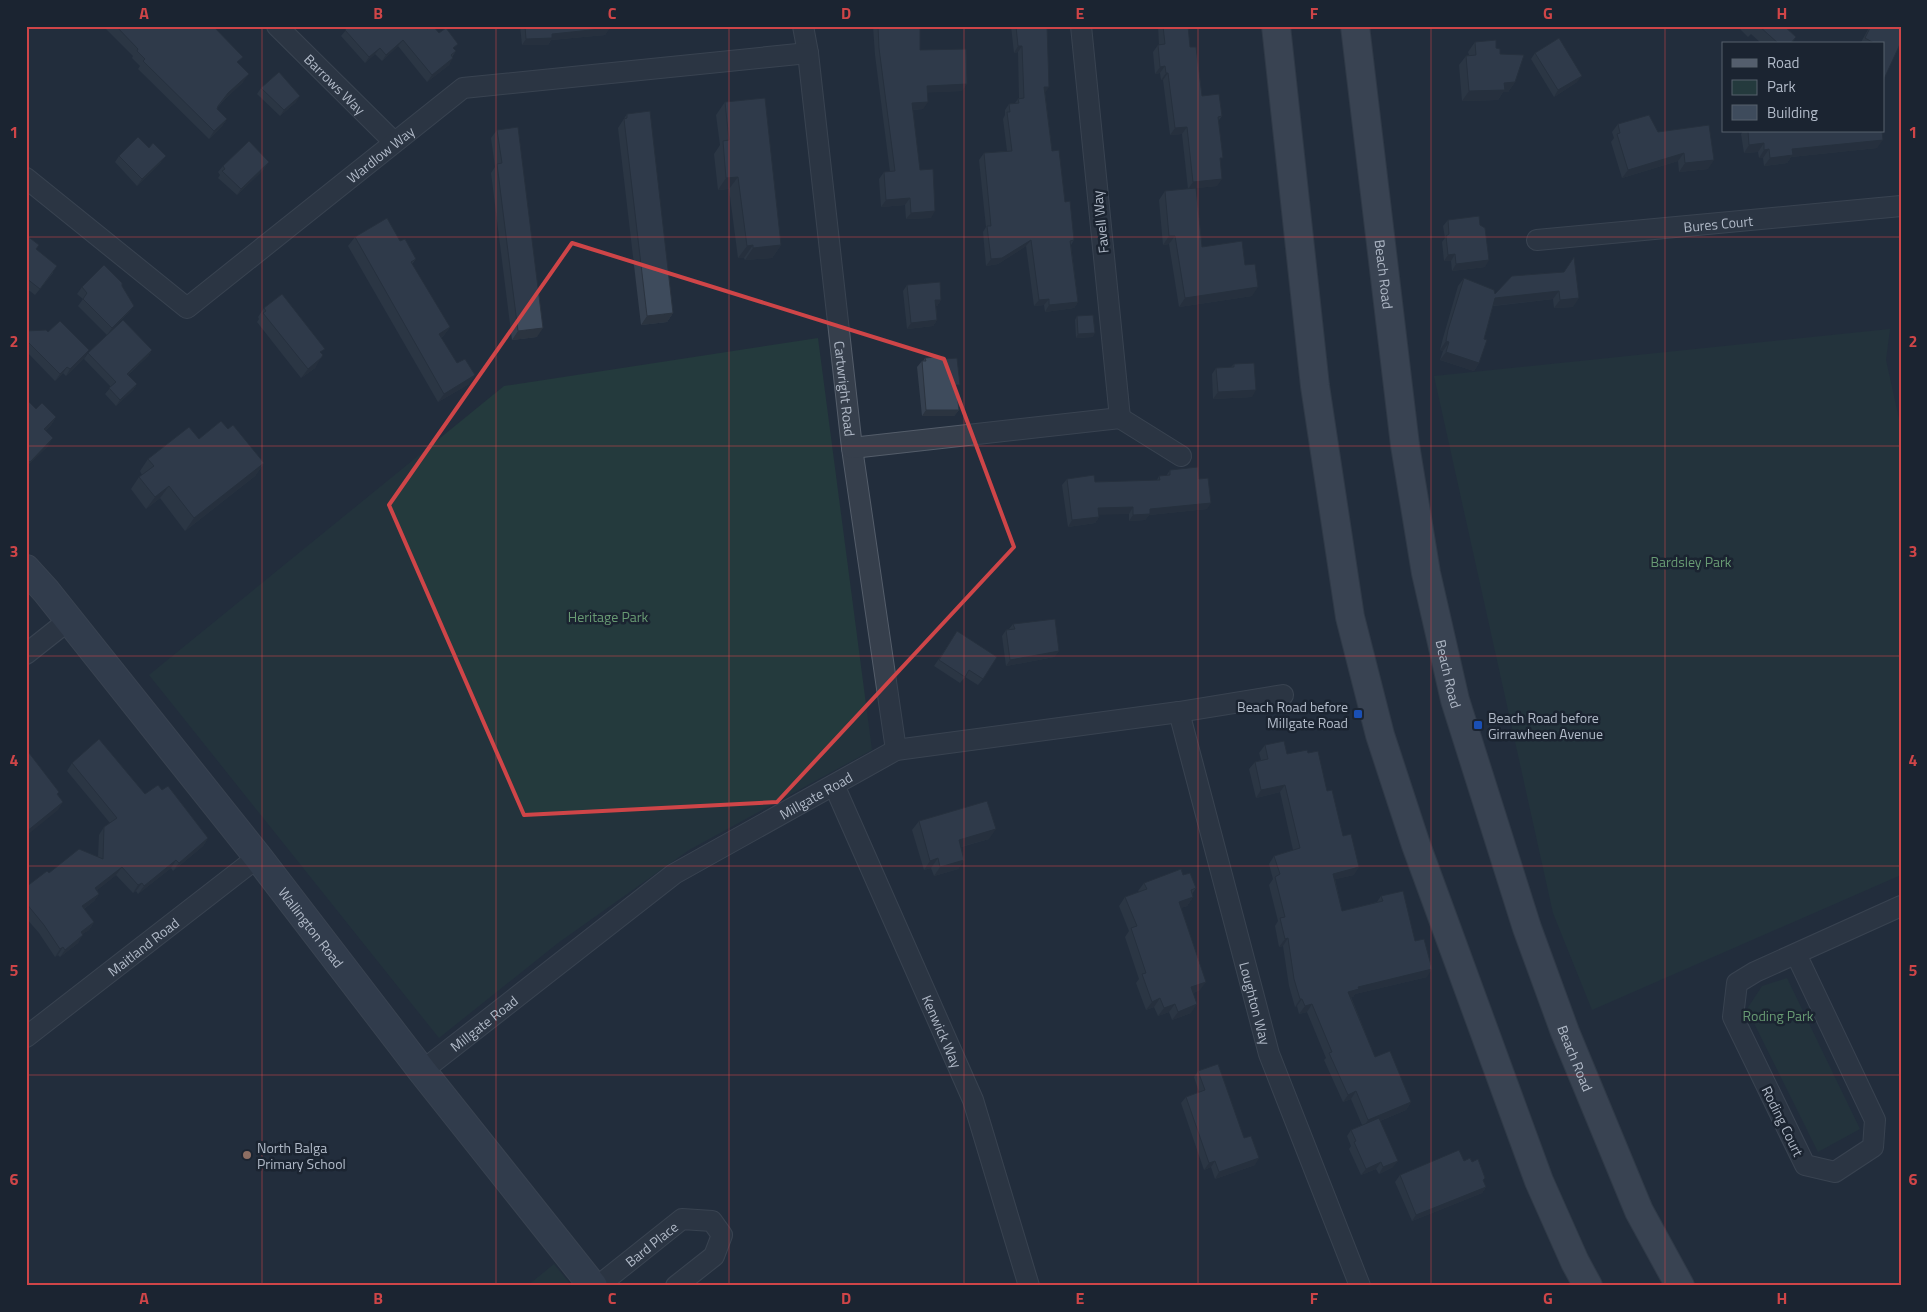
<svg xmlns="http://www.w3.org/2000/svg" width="1927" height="1312" font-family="'Titillium Web',sans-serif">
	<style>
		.green { fill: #243a3d }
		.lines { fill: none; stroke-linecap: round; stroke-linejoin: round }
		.street-casing { stroke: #545d6a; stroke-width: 22 }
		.secondary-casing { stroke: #545d6a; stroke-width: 30 }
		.primary-casing { stroke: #3f4855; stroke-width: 30 }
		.street { stroke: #363f4c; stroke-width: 20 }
		.secondary { stroke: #444e60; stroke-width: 28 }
		.primary { stroke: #545e6d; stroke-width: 28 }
		.wall { fill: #35404f }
		.shaded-wall { fill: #2b3440 }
		.building { fill: #3e4b5c; stroke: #2b3440 }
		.marked { fill: none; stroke: #cf4548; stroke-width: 4; stroke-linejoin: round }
		.grid { fill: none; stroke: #cf4548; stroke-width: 1; stroke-opacity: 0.55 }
		.transit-dot { fill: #1a4fb4; stroke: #1b2431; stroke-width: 2 }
		.education-dot { fill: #8d6e63; stroke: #1b2431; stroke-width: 2 }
		.labels { text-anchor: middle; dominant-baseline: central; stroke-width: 5; stroke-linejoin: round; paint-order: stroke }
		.street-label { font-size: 14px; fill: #b1bac8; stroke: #1b2431 }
		.park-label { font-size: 14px; fill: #689a73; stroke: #1b2431 }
		.poi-label { font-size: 14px; fill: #b1bac8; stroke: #1b2431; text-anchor: start }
		.neatline { fill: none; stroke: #cf4548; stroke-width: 2 }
		.grid-label { font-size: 16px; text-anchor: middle; font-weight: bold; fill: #cf4548 }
	</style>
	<rect width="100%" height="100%" fill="#222d3c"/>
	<path class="green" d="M1890,329L1886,360L1901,428V875L1592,1010L1553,913L1434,376Z
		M818,338L872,750L689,850L558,943L439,1038L149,675L504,386Z
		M1787,978L1860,1129L1818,1152L1747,1009L1762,986Z
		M554,1264L572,1286H527Z"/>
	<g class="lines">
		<g class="street-casing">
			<g id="street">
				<path id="s1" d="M277,26L394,142"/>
				<path id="s2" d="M803,26L808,53L852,448L896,750"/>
				<path id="s3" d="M26,178L187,308L463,88L808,53"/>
				<path id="s4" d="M1537,240L1901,206"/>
				<path d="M1120,418L1181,456"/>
				<path d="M852,448L1120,418L1081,26"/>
				<path d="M26,654L69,620"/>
				<path id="s5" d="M1179,712L1269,1054L1360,1286"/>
				<path id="s6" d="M834,785L973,1100L1029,1286"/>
				<path d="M1796,954L1875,1120L1873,1147L1835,1172L1805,1165L1733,1017L1737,983L1755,972L1901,906"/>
				<path id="s7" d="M26,1037L258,857"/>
				<path id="s8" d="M422,1071L674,874L896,750L1179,712L1283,695"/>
				<path id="s9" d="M598,1286L682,1219L712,1221L722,1235L714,1256L676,1286"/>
			</g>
		</g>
		<g class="secondary-casing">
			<g id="secondary">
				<path id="s10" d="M26,569L46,591L258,857L422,1071L593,1286"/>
			</g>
		</g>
		<g class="primary-casing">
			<g id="primary">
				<path d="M1276,26L1315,386L1350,617L1380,735L1416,845L1539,1181L1575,1262L1588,1286"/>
				<path id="s11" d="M1355,26L1405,445L1426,573L1455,700L1527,928L1565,1032L1639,1211L1680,1286"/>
			</g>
		</g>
		<use href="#street" class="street"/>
		<use href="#secondary" class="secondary"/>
		<use href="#primary" class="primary"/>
	</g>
	<path class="wall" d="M103,26H213L238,63L243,82L223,101L218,107L217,109L227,119L222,126L209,139L138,69L140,66L132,58L133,56Z
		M343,26H420L421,27L439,33L456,51L452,57L449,65L427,82L398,46L382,61L375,54L365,63L341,36L346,30Z
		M520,26H610L605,35L551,40L548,45H522Z
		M873,26H920V50L962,91L927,92L923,109L912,110L920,170L931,218L906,219L905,205L881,207L879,179L884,172H890L875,55Z
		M1011,26H1050L1047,27L1045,93L1052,151L1074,240L1071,245L1078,302L1074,308L1045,312L1044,305L1034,306L1026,246L998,264L986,266L983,232L986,227L979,160L984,153L1007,151L1003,119L1005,115V110L1009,104L1015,103L1018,99L1019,98L1018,52L1014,53Z
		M1158,26H1188L1190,47L1202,96L1222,116L1219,120L1220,162L1217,186L1196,188L1202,247L1245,265L1252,296L1179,307L1169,244L1163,245L1159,200L1165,191L1188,189L1182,134L1170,135L1163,80H1161L1160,73L1155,74L1153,52L1158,45H1159Z
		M1737,26H1784L1796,37L1791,44H1762L1751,34L1748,37Z
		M1870,26H1901L1883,44H1860Z
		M1475,42L1496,48L1515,82L1508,92H1503L1498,100L1462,101L1459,65L1466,56L1469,55L1468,52Z
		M1535,53L1577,82L1554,97L1531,59Z
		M261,88L296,102L280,116L257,94Z
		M725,102L781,245L772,258L745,260L744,258H738L729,189L718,190L714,154L720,145L716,115Z
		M627,114L673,313L667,322L641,325L618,128Z
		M1618,124L1658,132L1708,169L1679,172L1678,161L1622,178L1611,142L1614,138L1612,132Z
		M497,130L537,337L512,340L491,173L495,167L491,138Z
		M1743,131H1882L1877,148L1791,157L1787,163L1764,166L1763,158H1759L1758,152L1744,153L1741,134Z
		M119,156L161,162L137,186L115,162Z
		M223,166L264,169L237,195L218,178L220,175L218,172Z
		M1448,220L1485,267L1452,271L1451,261H1444L1442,242L1445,238L1443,226Z
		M26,235L53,273L35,295L26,288Z
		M355,237L400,241L416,259L412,264L450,327L444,335L441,338L469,384L438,402L348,246Z
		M1564,272L1573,307L1554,308L1553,299L1493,306L1484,339L1479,363L1474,371L1440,360L1443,351L1440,350L1443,338L1458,286L1464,278L1495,294Z
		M907,285L941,300L937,306H936L937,320L933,326L907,329L903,291Z
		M122,286L134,306L129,312L107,335L78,306L83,299L77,294L82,287Z
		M264,308L321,353L315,368L301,378L257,322L259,319L258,317Z
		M1077,316L1093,337L1076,338L1075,320Z
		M26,331L48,332L85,357L66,376L63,373L55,381L26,351Z
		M152,350L148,356L128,375L137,384L133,390L116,406L105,394L111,387L84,359L88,353Z
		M925,358L945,359L957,390L959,410L954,416H922L917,367L922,361H923Z
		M1234,364L1252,397L1213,399L1212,374L1216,368L1231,367Z
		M26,399L36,409L56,417L51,425L45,431L48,446L26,467Z
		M228,429L264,463L255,476L185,531L160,498L146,509L131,489L139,477L142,475L140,471L148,459L199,439Z
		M1170,470L1199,479L1207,509L1149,515L1145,520L1129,521V514H1099V517L1095,523L1068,527L1062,485L1067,479L1095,482L1157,480L1159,476H1166Z
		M1013,624L1059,651L1054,657L1006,666L1002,636L1006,630L1009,629Z
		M953,638L983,679L978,685L965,677L960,683L934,666Z
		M1265,745L1287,754L1308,753L1327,791L1343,836L1354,875L1335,879L1342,911L1377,902L1381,896L1415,941L1427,977L1355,994L1353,997H1351L1375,1057L1411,1102L1406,1110L1380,1121L1393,1167L1379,1174L1376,1169L1361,1175L1349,1149L1351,1146L1347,1136L1351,1130L1362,1125L1351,1099L1343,1102L1324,1060L1326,1058L1307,1012L1299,1014L1297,1006L1295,1007L1289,986L1283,946L1279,947L1275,926L1278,921L1269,885L1273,879L1269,864L1274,856L1293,850L1280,792L1256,798L1249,769L1255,762L1261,760L1259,753Z
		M72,763L145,794L162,790L208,838L203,846L173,871L171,868L138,894L136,891L133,893L116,875L97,890L99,894L94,901L84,909L94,922L89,930L82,934L78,943L60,957L58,955L55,957L39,933L26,918V887L49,873L98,857L99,835L104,827L110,823L67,771Z
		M919,821L989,839L961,847L964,860L958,869L934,876L931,868L924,870L912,830Z
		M1183,875L1196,888L1192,894L1193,897L1187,906L1180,908L1200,990L1193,993L1191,1013L1172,1020L1169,1012L1158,1016L1154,1007L1146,1010L1136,983L1139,979L1125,937L1129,931L1119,906L1125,897L1139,892L1138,891L1144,883Z
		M1198,1071L1244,1138L1255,1165L1215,1179L1211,1167L1204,1170L1181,1103L1186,1097L1199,1092L1194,1077Z
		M1464,1161L1483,1181L1486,1187L1482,1193L1412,1221L1395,1182L1400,1175Z"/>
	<path class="shaded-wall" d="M610,28L605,35L551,40L548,45H522L526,39L552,34Z
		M403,40L398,46L382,61L386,55Z
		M1018,46H1022L1018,52L1014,53Z
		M380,48L375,54L365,63L369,57Z
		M453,58L449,65L427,82L432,75Z
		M1165,66L1160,73L1155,74L1160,67Z
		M1166,73H1168L1163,80H1161Z
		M249,74L243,82L223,101L228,93Z
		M1582,76L1577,82L1554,97L1558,90Z
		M1515,82L1508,92H1503L1498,100L1462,101L1469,91L1504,83Z
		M967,84L962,91L922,93L927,86Z
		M1044,87H1049L1045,93Z
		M300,96L296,102L280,116L284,110Z
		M928,102L923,109L907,110L912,103Z
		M227,119L222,126L209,139L214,131Z
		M1187,127L1182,134L1170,135L1175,128Z
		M1883,140L1877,148L1791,157L1787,163L1764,166L1770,158L1792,149Z
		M1764,143L1758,152L1744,153L1749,145Z
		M1769,149L1763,158H1759L1764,150Z
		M1684,153L1678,161L1622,178L1628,170Z
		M166,156L161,162L137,186L142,179Z
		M1714,160L1708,169L1679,172L1685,163Z
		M269,162L264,169L237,195L241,189Z
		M738,177L729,189L718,190L726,178Z
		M1222,179L1217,186L1188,189L1193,182Z
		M910,198L905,205L881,207L886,200Z
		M935,211L931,218L906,219L911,213Z
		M1169,236H1175L1169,244L1163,245Z
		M1031,240L1026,246L998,264L986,266L991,259Z
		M753,245L744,258H738L747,246Z
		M781,245L772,258L745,260L753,248Z
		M1455,254L1451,261H1444L1448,255Z
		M1489,260L1485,267L1452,271L1456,264Z
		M1258,287L1252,296L1179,307L1185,298Z
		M1559,291L1553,299L1490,306L1495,298Z
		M1579,298L1573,307L1554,308L1560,300Z
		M1049,299L1044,305L1034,306L1039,300Z
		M935,300H941L937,306H931Z
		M1078,302L1074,308L1045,312L1049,305Z
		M134,306L129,312L107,335L112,328Z
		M673,313L667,322L641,325L647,316Z
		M937,320L933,326L907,329L911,323Z
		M450,327L444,335L432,343L439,334Z
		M543,328L537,337L512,340L518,331Z
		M1095,333L1093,337L1076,338L1078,334Z
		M1446,341L1449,342L1443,351L1440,350Z
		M89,350L85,357L66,376L70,369Z
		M152,350L148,356L123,379L127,374Z
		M1446,352L1479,363L1474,371L1440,360Z
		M321,358L315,368L301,378L308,369Z
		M67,367L63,373L55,381L60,374Z
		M475,375L469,384L438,402L444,394Z
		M137,384L133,390L116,406L120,400Z
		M1256,390L1252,397L1213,399L1218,392Z
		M926,410H959L954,416H922Z
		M56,417L51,425L38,437L44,429Z
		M53,438L48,446L26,467L30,462Z
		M264,463L255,476L185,531L194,518Z
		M169,486L160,498L146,509L155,497Z
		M1211,503L1207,509L1149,515L1145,520L1129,521L1133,515L1150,509Z
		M1133,507L1129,514L1094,515L1098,508Z
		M1099,517L1095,523L1068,527L1072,520Z
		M1059,651L1054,657L1006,666L1010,660Z
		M1285,785L1280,792L1256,798L1261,790Z
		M63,802L58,810L26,836V832Z
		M996,829L989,839L952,849L959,840Z
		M208,838L203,846L173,871L179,863Z
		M938,858L931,868L924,870L930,861Z
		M176,860L171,868L138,894L144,886Z
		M964,860L958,869L934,876L940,867Z
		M122,867L116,875L90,896L95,888Z
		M1359,867L1354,875L1328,881L1333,874Z
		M142,883L136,891L133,893L138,885Z
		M99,894L94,901L77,914L82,906Z
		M1193,897L1187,906L1173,911L1179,902Z
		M94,922L89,930L75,939L81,932Z
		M83,935L78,943L60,957L65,950Z
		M1288,938L1283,946L1279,947L1285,939Z
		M63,947L58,955L55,957L60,949Z
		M1432,969L1427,977L1355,994L1353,997L1343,999L1348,992L1358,987Z
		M1206,982L1200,990L1185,996L1191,987Z
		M1160,998L1154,1007L1146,1010L1152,1002Z
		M1300,999H1302L1297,1006L1295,1007Z
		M1175,1004L1169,1012L1158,1016L1164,1008Z
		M1197,1004L1191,1013L1172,1020L1178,1012Z
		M1312,1004L1307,1012L1299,1014L1305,1006Z
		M1356,1091L1351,1099L1343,1102L1348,1095Z
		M1411,1102L1406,1110L1363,1128L1368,1120Z
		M1259,1158L1255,1165L1215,1179L1219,1172Z
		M1215,1161L1211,1167L1204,1170L1209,1163Z
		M1398,1161L1393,1167L1379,1174L1383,1167Z
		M1381,1162L1376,1169L1361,1175L1366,1169Z
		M1486,1187L1482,1193L1412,1221L1416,1215Z"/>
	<path class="building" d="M116,26H213L243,57L237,62L249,74L228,93L218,106L217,109L227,119L214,131L143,61L145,59L137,51L138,49Z
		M349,26H420L421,27L422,26H424L427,29L431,26H433L439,33L446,28L458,44L453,48L456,51L451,55L453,58L432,75L403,40L386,55L380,48L369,57L345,30Z
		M525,26H610V28L552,34V38L526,39Z
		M878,26H920V50L966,49L967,84L927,86L928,102L912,103L920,170L933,169L935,211L911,213L910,198L886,200L884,172L895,171L879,48Z
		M1016,26H1047L1049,87H1044L1052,151L1059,150L1065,202L1070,201L1074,240L1070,241L1078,302L1049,305V299L1039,300L1031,240L1002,258L991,259L987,226H991L984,153L1012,151L1007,112H1010L1009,104L1019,103L1018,99L1024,98L1022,46H1018Z
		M1163,26H1188L1190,47H1196L1202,96L1219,94L1222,116L1218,117L1223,158H1220L1222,179L1193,182L1187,127L1175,128L1168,73H1166L1165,66L1160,67L1158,45L1165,44Z
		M1759,26H1784L1796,37L1790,44H1779Z
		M1871,26H1901V42L1883,81V44H1874V43L1865,38Z
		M1559,38L1582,76L1558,90L1535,53Z
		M1496,40V48L1500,49V54L1524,55L1515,82L1504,83L1505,90L1469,91L1466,56L1476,55L1475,42Z
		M279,72L300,96L284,110L261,88Z
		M765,98L781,245L753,248V245L747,246L738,177L726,178L723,141L729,140L725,102Z
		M650,111L673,313L647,316L624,119L627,118V114Z
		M1649,115L1658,132L1709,125L1714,160L1685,163L1684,153L1628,170L1617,134L1620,133L1618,124Z
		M518,127L543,328L518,331L497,164L502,163L497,130Z
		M1748,131H1882L1883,140L1792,149L1793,155L1770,158L1769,149L1764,150V143L1749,145Z
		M138,137L149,148L153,143L166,156L142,179L119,156Z
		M249,141L269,162L241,189L222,171L225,169L223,166Z
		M1196,188L1202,247L1242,241L1245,265L1255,264L1258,287L1185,298L1175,236H1169L1165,191Z
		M1479,216L1480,225L1485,228L1489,260L1456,264L1455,254L1448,255L1446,236L1449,234L1448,220Z
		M387,218L400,241L405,239L416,259L411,262L450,327L439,334L457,363L465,359L475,375L444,394L355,237Z
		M26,235L39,245L36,249L57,266L40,289L26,278Z
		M1574,257L1579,298L1560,300L1559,291L1495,298L1484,339L1487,340L1479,363L1446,352L1449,342L1446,341L1448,330L1464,278L1494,290L1495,294L1512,276L1564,272Z
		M104,265L122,283V286L134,306L112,328L83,299L87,293L82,287Z
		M940,282L941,300H935L937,320L911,323L907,285Z
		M282,294L325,349L320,352L323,355L321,358L308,369L263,313L266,311L264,308Z
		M1093,315L1095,333L1078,334L1077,316Z
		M123,320L152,350L127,374L137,384L120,400L109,388L116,382L88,353Z
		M60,321L89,350L70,369L67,367L60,374L26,340V331L46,330L48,332Z
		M944,356L945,359L957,358L960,385H956L959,410H926L922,361H926L925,358Z
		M1254,363L1256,390L1218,392L1216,368L1234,367V364Z
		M26,399L36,409L42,403L56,417L44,429L53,438L30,462L26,458Z
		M221,421L228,429L233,425L264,463L194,518L169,486L155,497L139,477L154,466L148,459L189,427L199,439Z
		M1198,467L1199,479L1208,478L1211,503L1150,509V514L1133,515V507L1098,508L1099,517L1072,520L1067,479L1094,475L1095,482L1160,480L1159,476L1170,475V470Z
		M1055,619L1059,651L1010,660L1006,630L1015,629L1013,624Z
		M957,631L997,657L983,679L969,670L965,677L939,660Z
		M99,739L145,794L158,785L162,790L168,786L208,838L179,863L176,860L144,886L142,883L138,885L122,867L95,888L99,894L82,906L94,922L81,932L83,935L65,950L63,947L60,949L44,925L26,903V887L47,871L49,873L79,849L103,859L104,827L117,818L72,763Z
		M1284,741L1287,754L1307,750L1308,753L1318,751L1327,791L1332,790L1343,836L1351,834L1359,867L1333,874L1342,911L1383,901L1381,896L1403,891L1415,941L1424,939L1432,969L1358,987L1359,989L1348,992L1375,1057L1390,1051L1411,1102L1368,1120L1356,1091L1348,1095L1329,1053L1332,1052L1312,1004L1305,1006L1302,999H1300L1294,979L1288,938L1285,939L1280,918L1285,917L1275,877L1280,874L1274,856L1300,848L1285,785L1261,790L1255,762L1268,759L1265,745Z
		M26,749L59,792L57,794L63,802L26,832Z
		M987,801L996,829L959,840L964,860L940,867L938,858L930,861L919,821Z
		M1181,869L1183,875L1190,873L1196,888L1191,890L1193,897L1179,902L1206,982L1191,987L1197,1004L1178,1012L1175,1004L1164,1008L1160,998L1152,1002L1142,974L1146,973L1131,928L1137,926L1125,897L1147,889L1144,883Z
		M1218,1064L1244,1138L1251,1136L1259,1158L1219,1172L1215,1161L1209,1163L1186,1097L1205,1090L1198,1071Z
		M1379,1118L1398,1161L1383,1167L1381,1162L1366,1169L1354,1142L1356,1141L1351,1130Z
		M1459,1150L1464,1161L1470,1158L1472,1162L1478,1159L1485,1178L1483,1180L1486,1187L1416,1215L1400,1175Z"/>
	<path d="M0 0H1927V1312H0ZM572,243L944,359L1014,547L777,802L524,815L389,505Z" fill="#222d3c" fill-opacity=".55" fill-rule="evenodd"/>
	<path class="marked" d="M572,243L944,359L1014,547L777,802L524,815L389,505Z"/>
	<path class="grid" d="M262,26V1286M496,26V1286M729,26V1286M964,26V1286M1198,26V1286M1431,26V1286M1665,26V1286M26,237H1901M26,446H1901M26,656H1901M26,866H1901M26,1075H1901"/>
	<g class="transit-dot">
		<rect x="1353" y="709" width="10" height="10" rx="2.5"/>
		<rect x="1473" y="720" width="10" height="10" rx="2.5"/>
	</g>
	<circle class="education-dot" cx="247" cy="1155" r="5"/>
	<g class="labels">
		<g class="street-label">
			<text stroke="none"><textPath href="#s1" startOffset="82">Barrows Way</textPath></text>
			<text stroke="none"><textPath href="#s3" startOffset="454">Wardlow Way</textPath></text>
			<text transform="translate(1100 222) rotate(-96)">Favell Way</text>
			<text stroke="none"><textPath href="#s4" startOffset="182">Bures Court</textPath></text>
			<text stroke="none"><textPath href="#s11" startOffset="250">Beach Road</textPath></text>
			<text stroke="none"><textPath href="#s2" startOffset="365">Cartwright Road</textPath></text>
			<text stroke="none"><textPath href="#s11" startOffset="655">Beach Road</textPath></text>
			<text stroke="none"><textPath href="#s8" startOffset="482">Millgate Road</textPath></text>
			<text stroke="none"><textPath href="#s10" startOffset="458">Wallington Road</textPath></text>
			<text stroke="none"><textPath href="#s7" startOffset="148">Maitland Road</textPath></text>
			<text stroke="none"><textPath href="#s5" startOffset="301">Loughton Way</textPath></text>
			<text stroke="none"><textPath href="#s8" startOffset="78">Millgate Road</textPath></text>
			<text stroke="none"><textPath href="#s6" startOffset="269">Kenwick Way</textPath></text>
			<text stroke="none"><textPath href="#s11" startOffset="1060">Beach Road</textPath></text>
			<text transform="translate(1783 1121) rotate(64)">Roding Court</text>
			<text stroke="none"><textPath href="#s9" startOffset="68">Bard Place</textPath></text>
		</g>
		<g class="park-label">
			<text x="1691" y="561">Bardsley Park</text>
			<text x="608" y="616">Heritage Park</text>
			<text x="1778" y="1015">Roding Park</text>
		</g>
		<g class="poi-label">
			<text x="1348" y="706" text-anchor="end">Beach Road before<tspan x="1348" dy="16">Millgate Road</tspan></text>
			<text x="1488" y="717">Beach Road before<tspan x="1488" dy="16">Girrawheen Avenue</tspan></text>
			<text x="257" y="1147">North Balga<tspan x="257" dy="16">Primary School</tspan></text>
		</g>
	</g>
	<rect width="1927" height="1312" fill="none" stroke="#1b2431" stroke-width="55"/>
	<rect x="1722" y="42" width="162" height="90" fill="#1b2431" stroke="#57606d"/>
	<rect x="1732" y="59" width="25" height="8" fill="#545e6d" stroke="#57606d"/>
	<text x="1767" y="68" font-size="15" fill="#b1bac8">Road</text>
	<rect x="1732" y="80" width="25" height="15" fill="#243a3d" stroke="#57606d"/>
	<text x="1767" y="92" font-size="15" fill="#b1bac8">Park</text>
	<rect x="1732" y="105" width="25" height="15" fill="#3e4b5c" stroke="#57606d"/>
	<text x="1767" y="118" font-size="15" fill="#b1bac8">Building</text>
	<rect x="28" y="28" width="1872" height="1256" class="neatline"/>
	<g class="grid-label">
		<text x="144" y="19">A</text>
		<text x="378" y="19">B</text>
		<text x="612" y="19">C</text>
		<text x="846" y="19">D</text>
		<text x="1080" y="19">E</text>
		<text x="1314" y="19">F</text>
		<text x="1548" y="19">G</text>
		<text x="1782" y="19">H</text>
		<text x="14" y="138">1</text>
		<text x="1913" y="138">1</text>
		<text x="14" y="347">2</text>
		<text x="1913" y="347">2</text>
		<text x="14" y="557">3</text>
		<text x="1913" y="557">3</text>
		<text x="14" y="766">4</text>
		<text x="1913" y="766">4</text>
		<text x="14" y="976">5</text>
		<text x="1913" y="976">5</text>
		<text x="14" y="1185">6</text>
		<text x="1913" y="1185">6</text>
		<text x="144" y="1304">A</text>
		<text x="378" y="1304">B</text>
		<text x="612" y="1304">C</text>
		<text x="846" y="1304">D</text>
		<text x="1080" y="1304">E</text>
		<text x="1314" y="1304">F</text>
		<text x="1548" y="1304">G</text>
		<text x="1782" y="1304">H</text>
	</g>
</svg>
